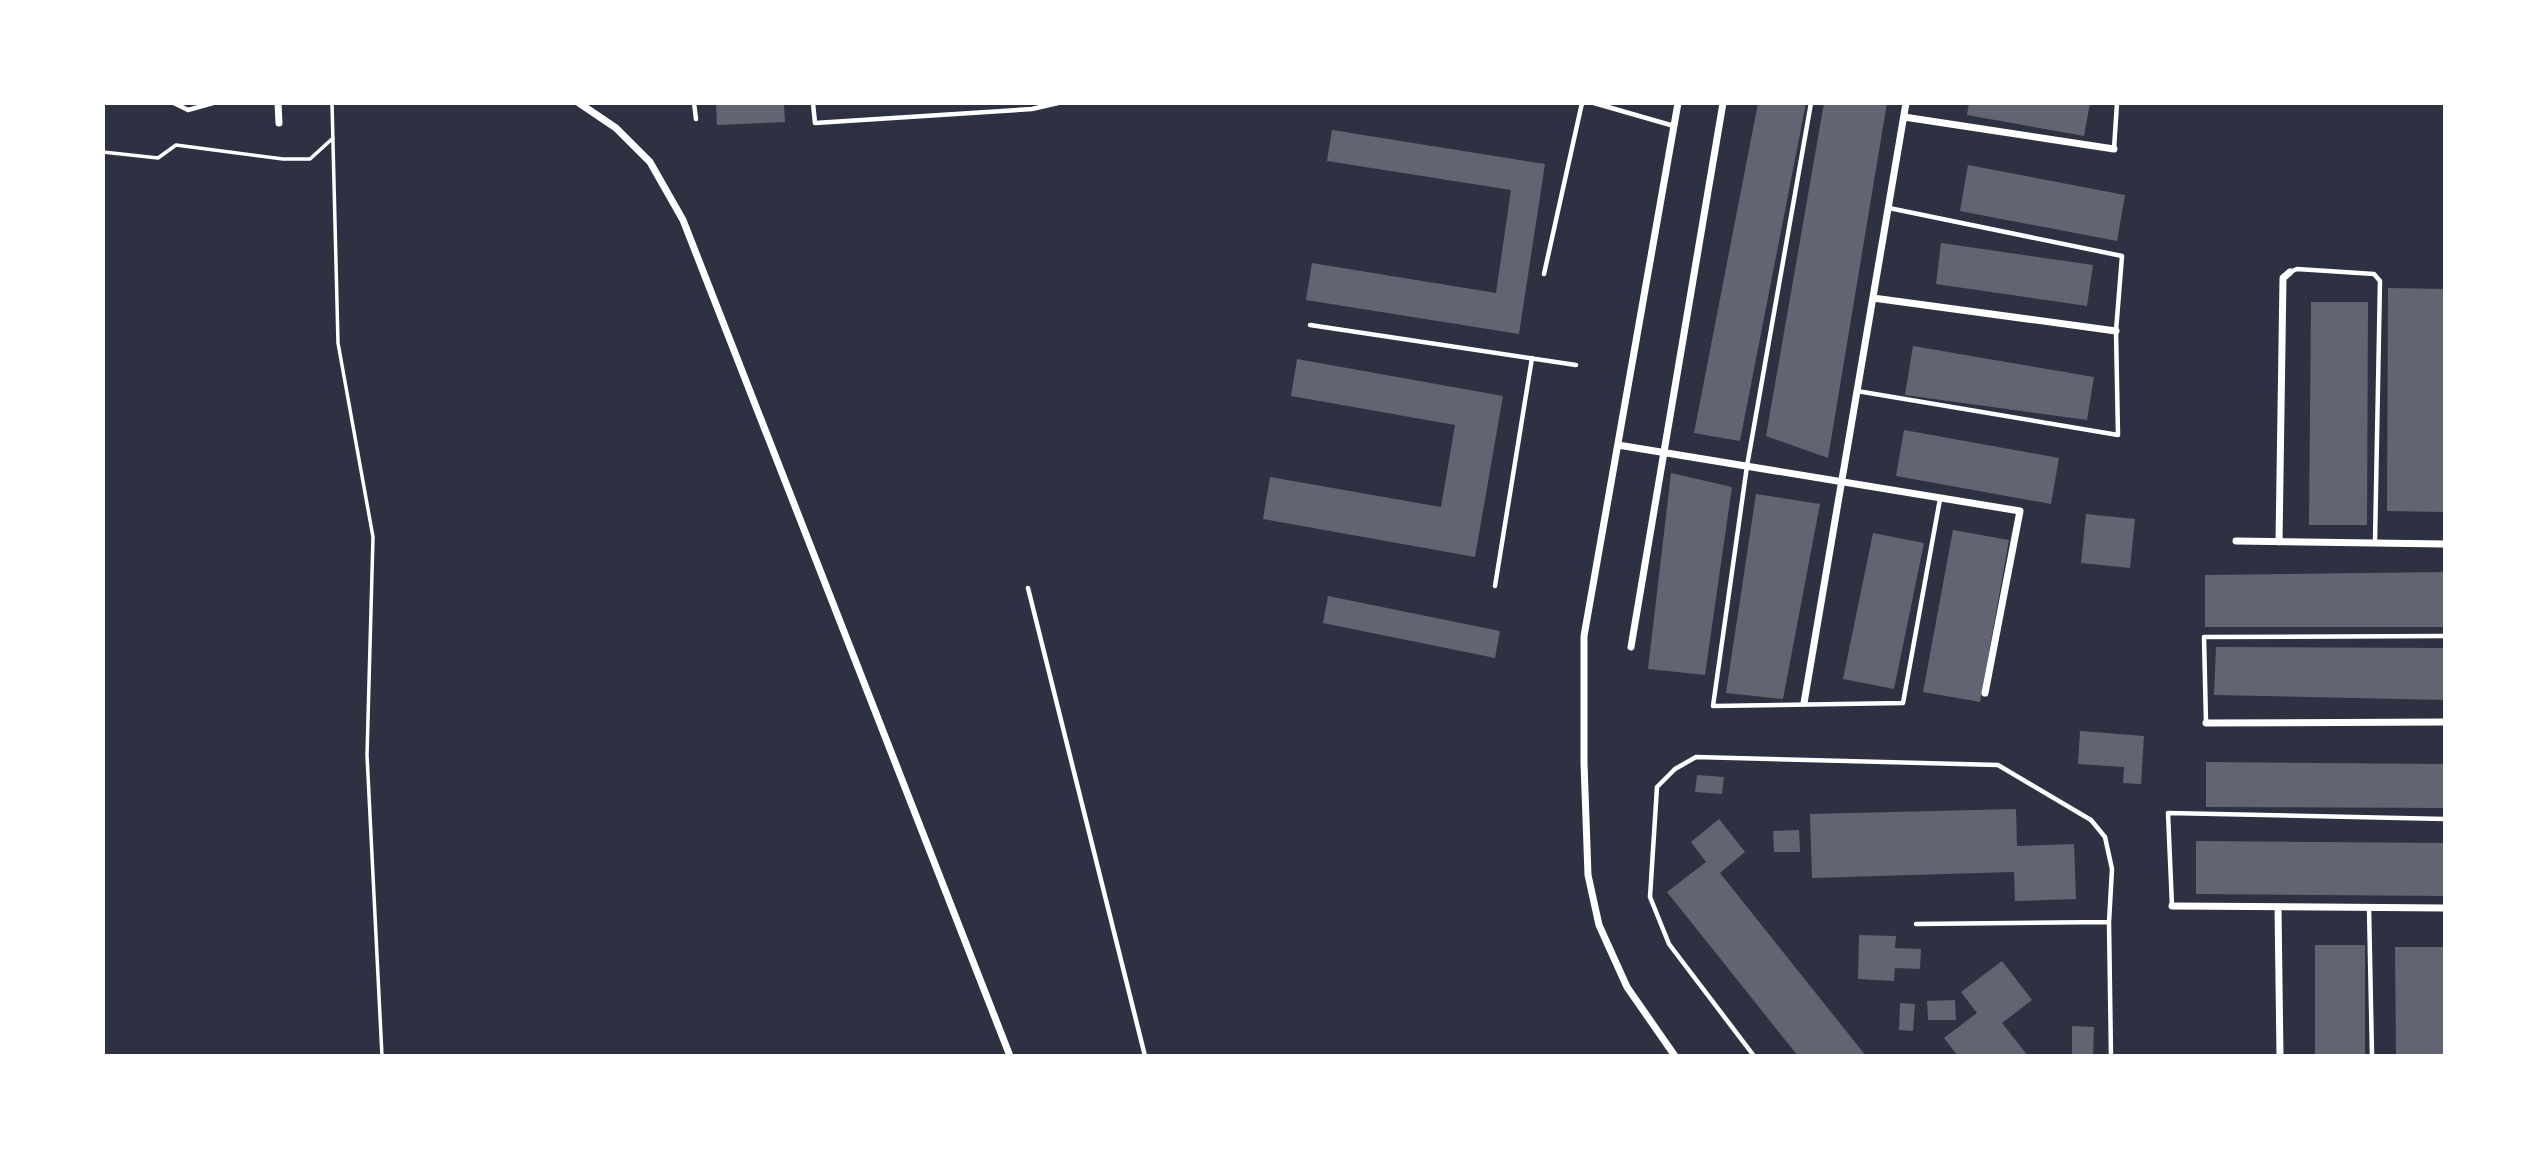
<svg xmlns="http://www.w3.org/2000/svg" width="2548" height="1159" font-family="'Source Sans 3',sans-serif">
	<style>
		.building { fill: #626471 }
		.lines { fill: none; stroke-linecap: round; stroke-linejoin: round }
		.path { stroke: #fff; stroke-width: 3.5 }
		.service { stroke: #fff; stroke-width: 4.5 }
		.minor { stroke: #fff; stroke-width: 7 }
	</style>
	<rect width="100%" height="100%" fill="#2d3142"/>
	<path class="building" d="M716,103H784L785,122L717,125Z
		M1758,103H1806L1740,441L1694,433Z
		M1824,103H1887L1828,458L1766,436Z
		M1969,103H2090L2084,136L1967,115Z
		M1332,130L1545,164L1519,334L1306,300L1312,263L1496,293L1511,190L1327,161Z
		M1968,165L2125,195L2117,241L1960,211Z
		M1941,243L2093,265L2087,306L1936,284Z
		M2388,288L2445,289L2444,512L2387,511Z
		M2311,302H2368L2367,525H2309Z
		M1913,346L2094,377L2087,420L1905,395Z
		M1297,359L1503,396L1475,557L1263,519L1270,477L1441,507L1455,425L1291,396Z
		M1904,430L2059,458L2051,504L1896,476Z
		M1671,473L1732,487L1705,675L1648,669Z
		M1756,494L1820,504L1783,699L1726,693Z
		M2086,514L2135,519L2130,568L2081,563Z
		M1953,530L2009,540L1980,702L1923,692Z
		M1873,533L1924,543L1894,689L1843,679Z
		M2445,572V627H2205V575Z
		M1328,596L1500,631L1495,658L1323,623Z
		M2216,647L2445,648V700L2214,695Z
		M2080,731L2144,736L2141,784L2123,783L2124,767L2078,764Z
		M2206,762L2445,764V808L2206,807Z
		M1697,775L1724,777L1722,794L1695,792Z
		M2016,809L2017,846L2074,844L2076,899L2015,901L2014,872L1812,878L1810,814Z
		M1719,819L1745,852L1720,873L1866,1056H1798L1667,892L1706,862L1691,842Z
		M1799,830L1800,852H1774L1773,831Z
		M2196,841L2445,843V896L2196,894Z
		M1859,935L1896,936L1895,948L1921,949L1920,969L1895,968L1894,981L1858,979Z
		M2315,945H2365V1056H2315Z
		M2395,947H2445V1056H2396Z
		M2002,961L2032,1000L2002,1023L2028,1056H1958L1944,1038L1977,1013L1961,992Z
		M1955,1000L1956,1020H1928L1927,1001Z
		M1900,1003L1915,1004L1913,1031L1899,1030Z
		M2072,1026L2094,1027L2093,1056H2072Z"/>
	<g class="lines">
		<path class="path" d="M332,103L338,343L373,537L367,755L382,1056
			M103,152L158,158L176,145L283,159H310L333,138"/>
		<path class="service" d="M174,103L188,110L213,103
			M694,103L696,119
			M813,103L815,123L1032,109L1058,103
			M1594,103L1674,126
			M1811,103L1747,466L1713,706L1903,703L1940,499
			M2114,149L2117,103
			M2290,272L2297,269L2374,274L2380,281L2375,542
			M1544,274L1582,103
			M1310,325L1576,365
			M1857,391L2118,435L2116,331L2122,256L1889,208
			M1495,586L1532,358
			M1028,588L1145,1056
			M2206,723L2204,637L2445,636
			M2172,906L2168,813L2445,819
			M2369,907L2372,1056
			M1916,924L2109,922
			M1754,1056L1669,944L1650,897L1657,787L1675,769L1696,757L1998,765L2091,820L2105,837L2112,869L2109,922L2111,1056"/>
		<path class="minor" d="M278,103L279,123
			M579,103L616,128L650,162L683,220L1010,1056
			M1904,117L2114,149
			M1873,298L2116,331
			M1618,445L2020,511L1985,693
			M2236,541L2445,544
			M2279,542L2283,278L2290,272
			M1631,647L1723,103
			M1804,703L1906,103
			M2206,723L2445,722
			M2172,906L2445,908
			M2278,907L2280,1056
			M1675,1056L1627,987L1599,925L1588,875L1584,763V636L1678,103"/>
	</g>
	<rect width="2548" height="1159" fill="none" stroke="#ffffff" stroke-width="210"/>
</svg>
